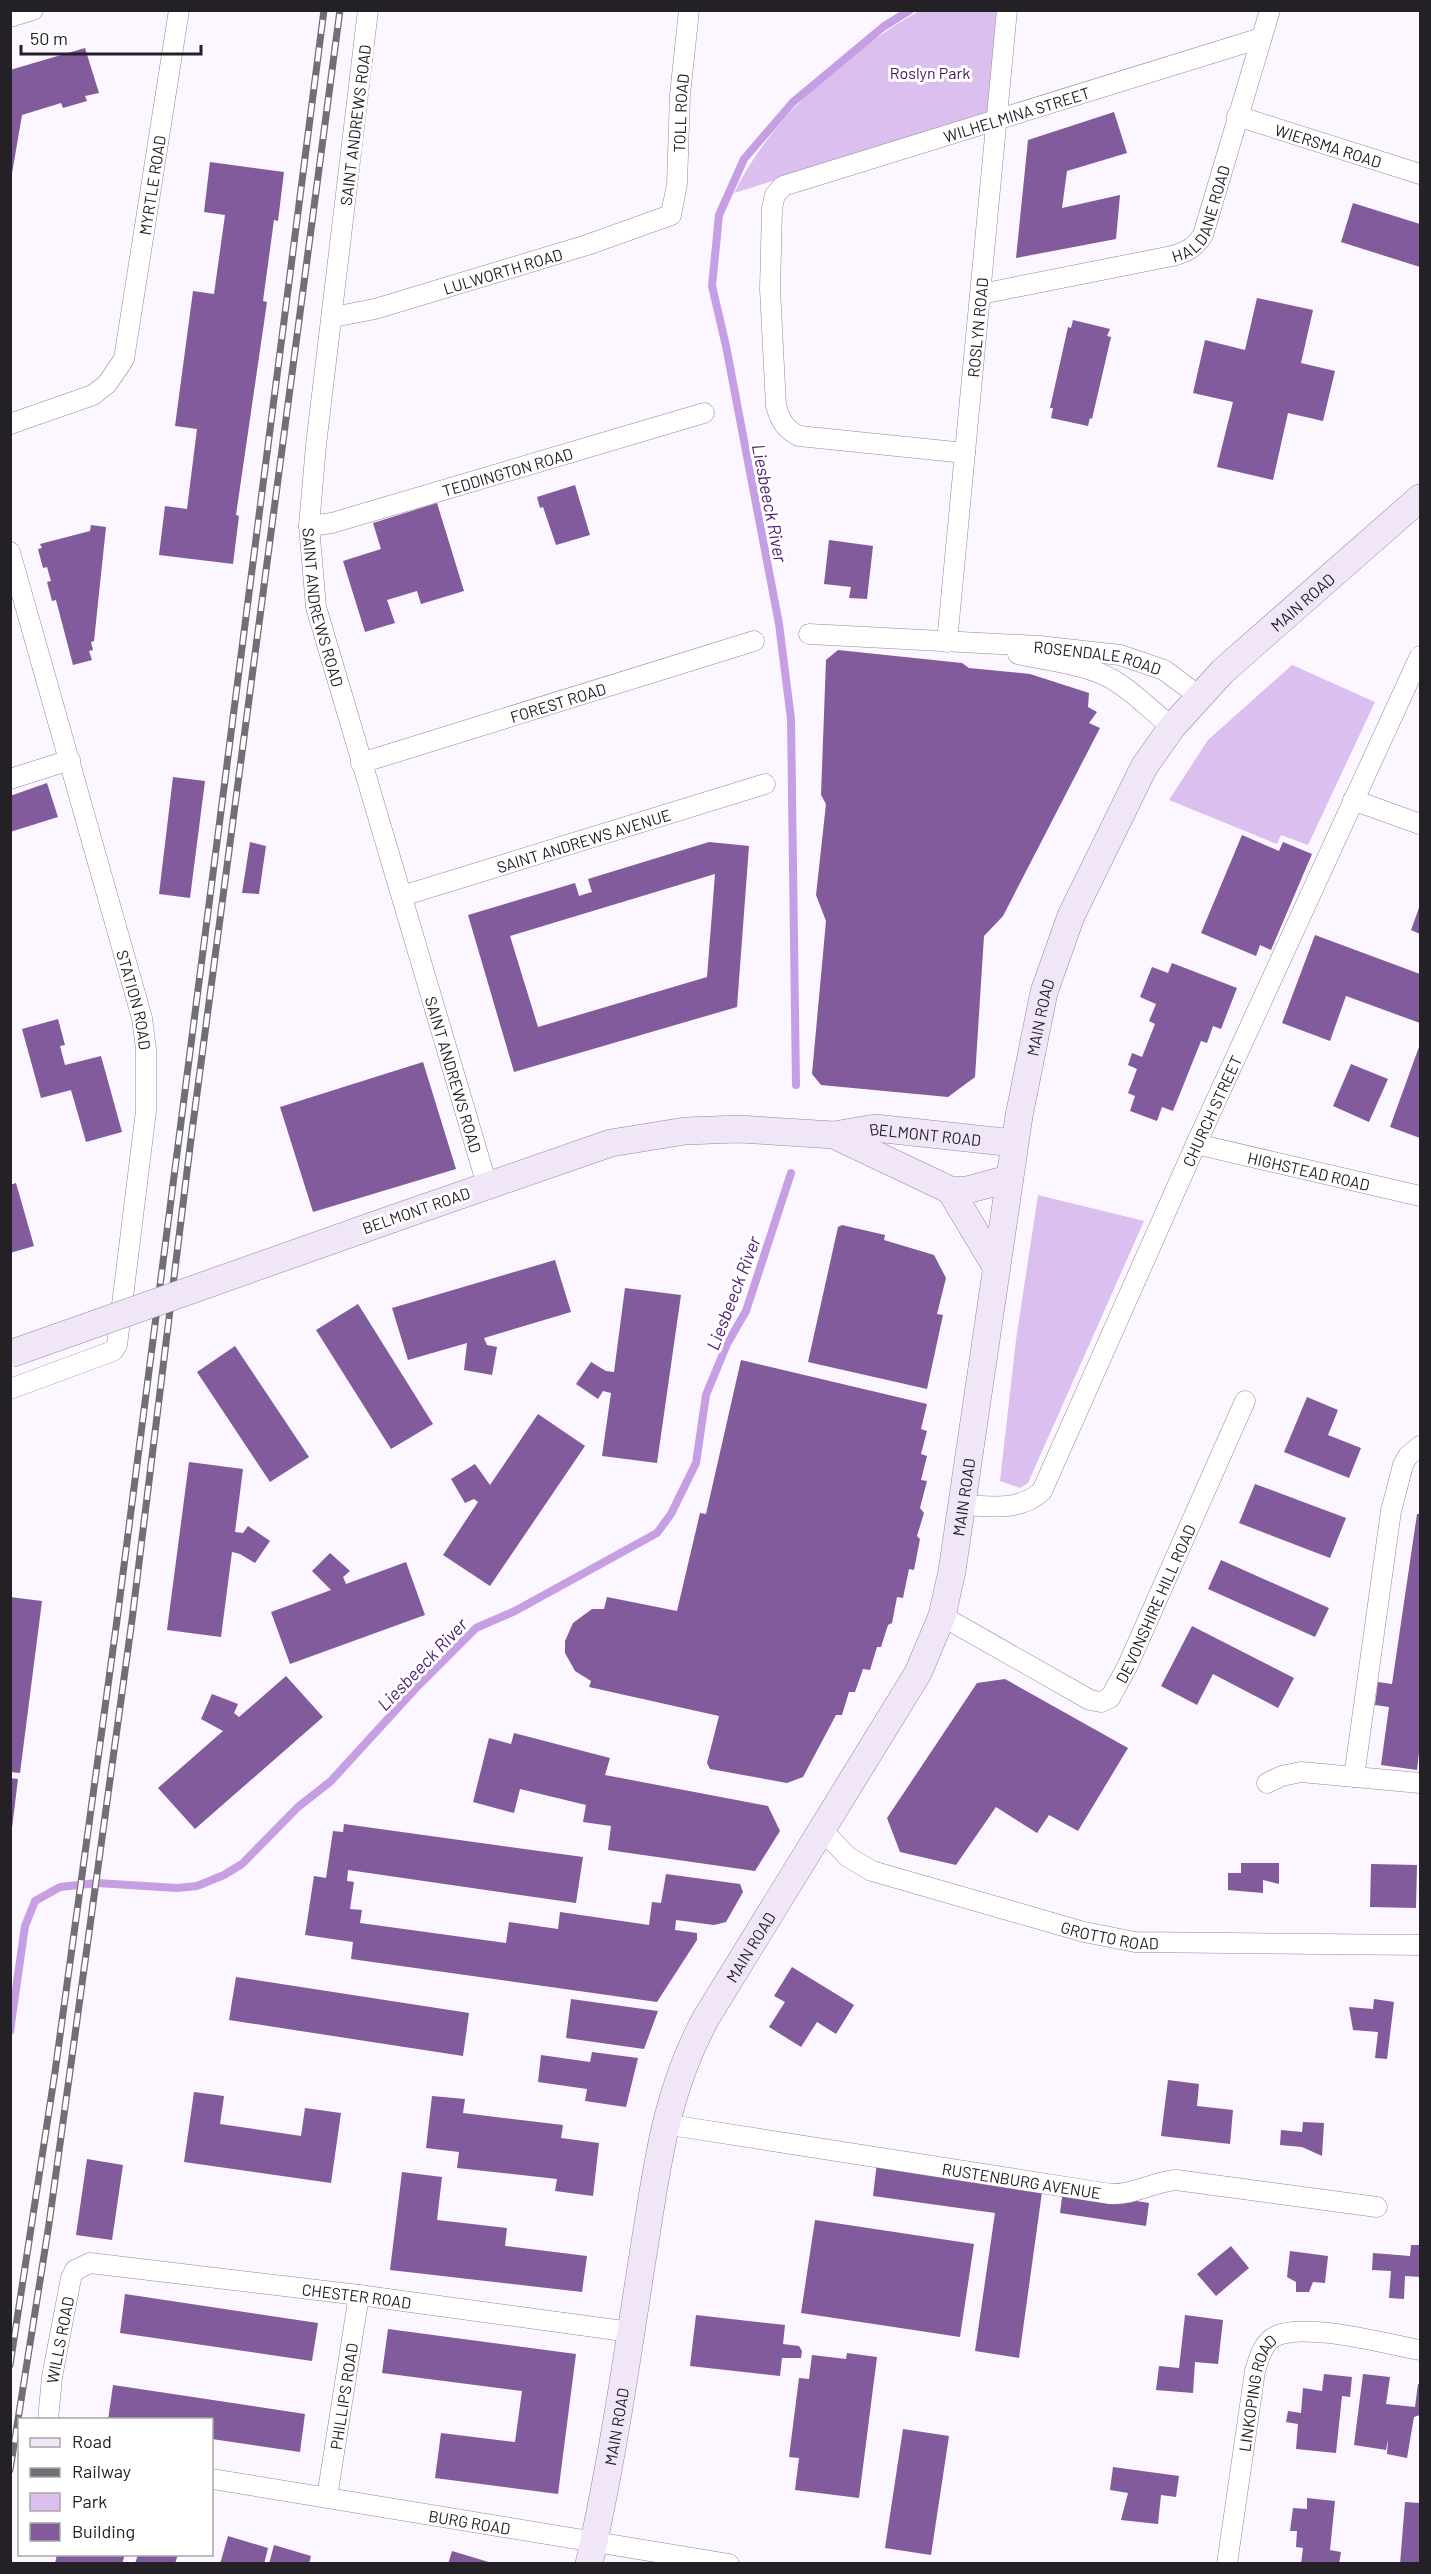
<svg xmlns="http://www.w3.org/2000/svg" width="1431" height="2574" font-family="Barlow,sans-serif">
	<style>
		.green { fill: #dabfef }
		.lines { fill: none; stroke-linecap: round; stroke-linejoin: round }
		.stream { stroke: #c69ee3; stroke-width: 8 }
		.building { fill: #815b9b; fill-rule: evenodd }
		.minor-casing { stroke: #918997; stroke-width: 21 }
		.secondary-casing { stroke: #918997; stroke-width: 28 }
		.minor { stroke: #fff; stroke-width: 20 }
		.secondary { stroke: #f1e6f8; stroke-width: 27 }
		.rail-casing { stroke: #726e75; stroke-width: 7 }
		.rail { stroke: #fff; stroke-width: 4.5; stroke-dasharray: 14; stroke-linecap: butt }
		.secondary-bridge-casing { stroke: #918997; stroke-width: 28; stroke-linecap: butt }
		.secondary-bridge { stroke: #f1e6f8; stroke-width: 27 }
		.labels { text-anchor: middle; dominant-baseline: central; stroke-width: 6; stroke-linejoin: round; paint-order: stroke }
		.park-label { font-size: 16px; fill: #471263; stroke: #fff }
		.street-label { font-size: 16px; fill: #232026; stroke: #fff }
		.water-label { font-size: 18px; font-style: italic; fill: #532070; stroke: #fff }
	</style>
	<rect width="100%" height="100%" fill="#fbf6ff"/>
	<path class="green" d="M919,11H999L987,115L734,193C773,115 844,54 919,11Z
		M1292,665L1375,702L1308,845L1281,835L1277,844L1169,800L1208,740Z
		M1038,1195L1144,1221L1028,1483L1020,1488L1000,1481L1016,1340Z"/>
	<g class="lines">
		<path class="stream" d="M796,1085L791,719L779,624L726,346L712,286L719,215L744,159L793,102L883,27L910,10
			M10,2031L25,1926L35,1901L60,1887L97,1883L177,1888L197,1886L224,1875L242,1864L298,1807L331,1781L416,1688L476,1628L515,1611L657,1533L671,1514L696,1463L706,1395L727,1344L746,1311L791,1173"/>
	</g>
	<path class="building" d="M85,48L99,93L85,96L87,101L63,108L61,103L22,115L10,185V70Z
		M1114,112L1127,153L1067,171L1062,208L1120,195L1116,239L1016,258L1028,140Z
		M210,162L284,172L278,221L274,220L263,301L267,302L236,515L239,516L233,564L159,555L165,506L187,509L197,429L175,426L193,291L214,294L225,215L204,212Z
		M1353,203L1420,224V267L1341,242Z
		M1257,298L1313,310L1301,363L1335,371L1323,421L1288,413L1273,480L1217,467L1233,402L1193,393L1205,340L1245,350Z
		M1073,320L1110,329L1107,336L1111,337L1092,419L1090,418L1088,426L1051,418L1053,408H1050L1068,327L1071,328Z
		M575,485L590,535L556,545L543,507L540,508L537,497Z
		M437,503L464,591L421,604L417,591L387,600L395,623L365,632L343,561L381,549L373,523Z
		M91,525L106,527L94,641L91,642L93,650L89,651L92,660L73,665L56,600L52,601L47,582L51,581L47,567L43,568L38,549L42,548L40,544L90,531Z
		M829,540L873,546L867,599L849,598L851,587L824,584Z
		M838,650L962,663L969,668L1030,674L1089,693L1088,707L1097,712L1089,723L1100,728L1003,916L984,936L975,1077L948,1097L821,1085L812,1074L826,921L816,895L826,804L821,795L826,660Z
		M173,777L205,781L190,898L159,894Z
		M47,783L58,817L10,832V796Z
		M1242,835L1279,851L1283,842L1312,854L1271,950L1260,945L1256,956L1201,933Z
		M250,842L266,846L259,894L242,893Z
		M709,842L749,846L737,1007L514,1072L468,915L575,883L579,896L585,894L592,892L588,879ZM715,874L707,977L538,1027L510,936Z
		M1420,905V934L1411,930Z
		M1315,935L1420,974V1023L1346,996L1330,1041L1282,1023Z
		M1172,963L1237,988L1221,1029L1213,1026L1207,1043L1201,1041L1173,1111L1162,1107L1157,1121L1130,1111L1135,1096L1128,1093L1137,1069L1128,1065L1132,1053L1142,1057L1155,1024L1149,1021L1156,1004L1140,997L1152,967L1168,973Z
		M58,1019L65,1045L60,1046L65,1065L101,1056L122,1132L86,1142L71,1090L41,1098L22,1029Z
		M1420,1044V1138L1390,1127Z
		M423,1062L456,1169L313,1212L280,1107Z
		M1351,1064L1388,1079L1369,1122L1333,1106Z
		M16,1183L34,1246L10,1253V1185Z
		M842,1225L885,1235L884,1240L934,1255L946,1278L937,1314L943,1315L927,1389L808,1362L838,1227Z
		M555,1260L571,1312L484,1338L487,1345L497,1347L492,1375L464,1370L467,1343L408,1360L392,1308Z
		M625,1288L681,1295L657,1463L602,1456L611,1393L603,1391L598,1399L576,1384L591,1362L606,1371L614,1372Z
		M358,1304L433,1424L391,1449L316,1330Z
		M235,1346L309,1457L270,1482L197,1372Z
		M741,1360L927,1404L921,1429L927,1431L921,1454L927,1456L921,1480L927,1481L920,1508L924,1513L917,1536L920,1539L914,1570L909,1569L903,1598L897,1597L892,1623L888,1625L881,1647H877L870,1670L863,1669L855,1692H849L842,1715H836L803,1777L787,1783L710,1769L707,1763L719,1716L589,1687L591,1681L575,1671L565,1653V1641L573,1623L592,1609H604L607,1597L677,1611L700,1513L706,1514Z
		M1307,1397L1338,1410L1328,1435L1361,1448L1349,1478L1284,1452Z
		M538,1414L585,1446L490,1586L443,1555L478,1502L474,1499L465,1503L451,1479L475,1464L490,1485Z
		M189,1462L243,1469L235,1532L243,1533L248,1526L270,1541L255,1563L240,1554L232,1552L221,1637L167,1630Z
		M1255,1484L1346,1518L1330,1558L1239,1523Z
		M1417,1514H1420V1744L1417,1770L1381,1765L1389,1707L1375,1705L1378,1682L1392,1684Z
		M330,1553L350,1571L343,1577L346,1584L406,1562L425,1615L290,1664L271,1612L331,1590L312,1571Z
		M1221,1560L1329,1608L1315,1637L1208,1589Z
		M10,1597L42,1601L20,1773L10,1772Z
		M1192,1626L1294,1678L1278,1708L1213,1674L1197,1705L1161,1686Z
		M286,1676L323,1717L195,1829L158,1788L223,1731L201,1719L212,1694L238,1704L234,1713L239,1717Z
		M1005,1679L1128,1748L1078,1831L1049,1815L1037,1833L996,1807L956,1865L900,1852L887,1818L977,1683Z
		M514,1733L610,1758L605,1775L768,1806L780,1831L755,1871L608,1850L611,1826L583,1822L586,1805L520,1789L514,1813L473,1802L489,1738L511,1744Z
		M10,1778L18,1779L12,1828H10Z
		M344,1824L583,1857L576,1903L348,1870L347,1881L354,1882L350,1909L362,1910L360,1923L506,1943L509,1922L558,1929L560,1912L649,1925L652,1902L661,1903L666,1874L740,1884L743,1892L726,1922L714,1925L676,1920L675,1930L697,1933V1940L657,2002L351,1959L353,1942L305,1935L314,1876L326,1878L333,1831L343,1832Z
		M1241,1863H1279V1884L1263,1880V1893L1228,1890V1873H1241Z
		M1371,1864L1417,1865L1416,1908L1370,1907Z
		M792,1967L854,2005L836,2034L817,2022L801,2047L769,2027L785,2002L774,1996Z
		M236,1977L469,2013L463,2056L229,2020Z
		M571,1999L658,2011L644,2049L566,2038Z
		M1374,1999L1394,2002L1387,2059L1375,2058L1378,2032L1353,2030L1349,2007L1373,2009Z
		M592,2052L638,2058L626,2107L585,2101L587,2089L538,2082L541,2055L590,2062Z
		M1168,2080L1199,2084L1197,2106L1233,2110L1230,2144L1161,2136Z
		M194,2092L224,2096L220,2124L301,2136L305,2108L341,2113L331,2183L184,2162Z
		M432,2096L465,2099L463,2113L563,2125L561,2138L599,2143L593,2196L555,2191L557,2179L457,2168L459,2152L426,2148Z
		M1303,2122L1324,2123L1322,2156L1302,2147L1280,2145L1281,2130L1302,2132Z
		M87,2159L123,2165L112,2240L76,2235Z
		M877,2162L1043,2185L1019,2358L975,2351L995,2213L873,2196Z
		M402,2172L442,2177L437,2220L507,2228L505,2246L587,2256L582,2292L390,2270Z
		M1063,2189L1149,2203L1146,2226L1060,2213Z
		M815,2220L974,2244L960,2337L801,2313Z
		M1411,2245H1420V2277L1405,2276L1404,2299L1389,2298L1391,2271L1372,2270L1373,2253L1410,2256Z
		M1231,2246L1249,2268L1216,2296L1197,2274Z
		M1290,2251L1328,2256L1325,2283L1313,2282L1309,2292H1296V2282L1287,2277Z
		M125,2294L318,2323L312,2361L120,2333Z
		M696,2315L785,2325L783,2344L799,2346L802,2351L801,2358H782L780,2376L690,2366Z
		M1185,2315L1223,2320L1218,2364L1195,2362L1193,2393L1156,2390L1159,2366L1179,2368Z
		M388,2329L576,2354L558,2494L435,2478L441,2433L515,2442L522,2391L382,2373Z
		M847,2353L877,2357L859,2498L795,2490L799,2458L789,2457L799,2378L809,2379L812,2355L846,2359Z
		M1324,2374L1352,2377L1350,2397L1342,2396L1336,2453L1296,2449L1298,2424L1286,2422L1288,2411L1301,2413L1303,2388L1322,2391Z
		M1363,2374L1390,2377L1386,2404L1415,2407L1418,2384H1420V2415L1414,2417L1407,2458L1387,2454L1388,2439L1386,2450L1354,2445Z
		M113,2385L305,2414L300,2452L212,2439V2420H108Z
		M903,2429L949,2436L931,2555L885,2548Z
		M1113,2467L1179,2476L1176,2497L1161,2495L1158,2524L1121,2520L1128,2493L1110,2490Z
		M1307,2498L1335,2501L1330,2550L1341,2552L1339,2564H1301L1303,2548L1296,2547L1297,2531H1290L1293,2508L1307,2509Z
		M1405,2502L1420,2503V2561L1416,2564H1400Z
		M228,2536L268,2548L264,2564H220Z
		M274,2545L311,2556L309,2564H269Z
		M452,2551L492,2563V2564H448Z
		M57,2554H125L122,2564H55Z
		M138,2554H178L175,2564H135Z"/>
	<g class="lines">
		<g class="minor-casing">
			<g id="minor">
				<path id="s1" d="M368,10L316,445L309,526L316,607L487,1185"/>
				<path d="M10,17L33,10"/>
				<path id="s2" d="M1237,116L1420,174"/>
				<path id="s3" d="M981,294L1172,256C1187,252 1194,248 1203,235L1270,10"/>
				<path id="s4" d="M333,317L375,309L587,245L671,215L677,184L680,95L689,10"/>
				<path id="s5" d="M10,424L93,395L107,384L124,359L179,10"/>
				<path id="s6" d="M965,453L799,436C785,429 781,422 776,406L770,289L772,208L775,195L783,186L1261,38"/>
				<path id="s7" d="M309,526L332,523L704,413"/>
				<path id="s8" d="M10,552L142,1018L146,1049V1111L117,1345L113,1351L10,1389"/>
				<path id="s9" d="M809,634L1039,646L1120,655L1164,670L1199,696"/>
				<path id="s10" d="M947,642L1007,10"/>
				<path d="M1018,654C1051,662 1093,664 1121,685C1139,697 1155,714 1172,727"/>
				<path id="s11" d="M361,763L754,641"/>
				<path d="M10,779L70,760"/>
				<path d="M1353,800L1420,824"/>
				<path id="s12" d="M402,896L765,784"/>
				<path id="s13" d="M1196,1144L1420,1196"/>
				<path id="s14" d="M962,1505C990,1506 1019,1512 1042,1491L1196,1144L1420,656"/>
				<path id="s15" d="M942,1616L1090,1700L1101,1702L1110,1698L1127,1667L1245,1401"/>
				<path d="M1354,1777L1391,1511L1403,1465L1408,1456L1420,1446"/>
				<path d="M1267,1783L1282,1776L1301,1772L1420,1783"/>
				<path id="s16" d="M822,1830L848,1857L872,1871L1084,1932L1135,1942L1420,1945"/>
				<path id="s17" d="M664,2124L1111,2194C1134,2195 1153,2182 1176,2180L1377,2207"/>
				<path id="s18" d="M48,2420L52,2377L71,2278L75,2270L90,2263L359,2295L631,2332"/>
				<path id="s19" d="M212,2479L729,2564"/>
				<path id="s20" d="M327,2497L359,2295"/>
				<path id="s21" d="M1227,2564L1255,2371C1259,2358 1263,2342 1276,2336C1306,2322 1386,2344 1420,2350"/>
			</g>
		</g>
		<g class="secondary-casing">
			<g id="secondary">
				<path d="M834,1135L950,1190H967L1008,1179"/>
				<path d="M950,1190L995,1265"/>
				<path id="s22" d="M392,1219L611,1143L685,1131L739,1129L834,1135L875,1128L1014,1143"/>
				<path id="s23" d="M589,2564C611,2466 626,2366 641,2267C656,2178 662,2099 706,2018L918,1673L942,1616L952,1571L1019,1116L1044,992L1071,916L1144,767L1172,727L1223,671L1420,498"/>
			</g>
		</g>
		<use href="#minor" class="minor"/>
		<use href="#secondary" class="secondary"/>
		<g class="rail-casing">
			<path id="rail" d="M10,2365L55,2072L117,1620L324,10
				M10,2470L49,2224L132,1620L191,1139L340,10"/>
		</g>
		<use href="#rail" class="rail"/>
		<g class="secondary-bridge-casing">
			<path id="secondary-bridge" d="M10,1354L392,1219"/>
		</g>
		<use href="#secondary-bridge" class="secondary-bridge"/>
	</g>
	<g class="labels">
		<g class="park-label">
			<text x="930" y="72">Roslyn Park</text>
		</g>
		<g class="street-label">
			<text stroke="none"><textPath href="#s4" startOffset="456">TOLL ROAD</textPath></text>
			<text stroke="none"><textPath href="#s6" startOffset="674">WILHELMINA STREET</textPath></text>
			<text transform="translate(355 125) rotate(-83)">SAINT ANDREWS ROAD</text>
			<text stroke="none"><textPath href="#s2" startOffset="96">WIERSMA ROAD</textPath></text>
			<text stroke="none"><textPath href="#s5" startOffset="312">MYRTLE ROAD</textPath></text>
			<text stroke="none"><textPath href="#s3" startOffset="250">HALDANE ROAD</textPath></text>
			<text stroke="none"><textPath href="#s4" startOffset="176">LULWORTH ROAD</textPath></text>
			<text stroke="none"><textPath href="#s10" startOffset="316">ROSLYN ROAD</textPath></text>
			<text stroke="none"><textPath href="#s7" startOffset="206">TEDDINGTON ROAD</textPath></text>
			<text stroke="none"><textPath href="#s23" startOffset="2136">MAIN ROAD</textPath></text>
			<text stroke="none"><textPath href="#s1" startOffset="602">SAINT ANDREWS ROAD</textPath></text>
			<text stroke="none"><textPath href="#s9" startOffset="290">ROSENDALE ROAD</textPath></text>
			<text stroke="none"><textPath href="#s11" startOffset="206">FOREST ROAD</textPath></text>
			<text stroke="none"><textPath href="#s12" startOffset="190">SAINT ANDREWS AVENUE</textPath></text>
			<text stroke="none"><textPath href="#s8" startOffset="465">STATION ROAD</textPath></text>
			<text stroke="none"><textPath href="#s23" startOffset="1634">MAIN ROAD</textPath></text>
			<text stroke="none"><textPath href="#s1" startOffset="1088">SAINT ANDREWS ROAD</textPath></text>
			<text stroke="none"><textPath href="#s14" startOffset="500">CHURCH STREET</textPath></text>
			<text stroke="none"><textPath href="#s22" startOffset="548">BELMONT ROAD</textPath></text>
			<text stroke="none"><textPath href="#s13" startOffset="116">HIGHSTEAD ROAD</textPath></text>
			<text transform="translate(416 1210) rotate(-19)">BELMONT ROAD</text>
			<text stroke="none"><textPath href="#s23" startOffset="1148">MAIN ROAD</textPath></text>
			<text stroke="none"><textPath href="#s15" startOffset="296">DEVONSHIRE HILL ROAD</textPath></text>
			<text stroke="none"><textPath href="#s16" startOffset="312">GROTTO ROAD</textPath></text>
			<text stroke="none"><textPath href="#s23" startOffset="644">MAIN ROAD</textPath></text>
			<text stroke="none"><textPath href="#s17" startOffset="362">RUSTENBURG AVENUE</textPath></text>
			<text stroke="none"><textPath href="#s18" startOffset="438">CHESTER ROAD</textPath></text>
			<text stroke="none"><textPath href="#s18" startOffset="81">WILLS ROAD</textPath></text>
			<text stroke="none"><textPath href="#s20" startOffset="102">PHILLIPS ROAD</textPath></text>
			<text stroke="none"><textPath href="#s21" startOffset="174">LINKOPING ROAD</textPath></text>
			<text stroke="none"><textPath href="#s23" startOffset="140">MAIN ROAD</textPath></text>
			<text stroke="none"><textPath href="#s19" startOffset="261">BURG ROAD</textPath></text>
		</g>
		<g class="water-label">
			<text transform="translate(770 503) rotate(79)">Liesbeeck River</text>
			<text transform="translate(733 1293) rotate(-69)">Liesbeeck River</text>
			<text transform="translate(422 1664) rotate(-46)">Liesbeeck River</text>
		</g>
	</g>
	<rect width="1431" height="2574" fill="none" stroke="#232026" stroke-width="24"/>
	<rect x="18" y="2418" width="195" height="138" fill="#ffffff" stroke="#a7a6a8" stroke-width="1.5"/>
	<rect x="30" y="2438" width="30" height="9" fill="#f1e6f8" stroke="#a7a6a8" stroke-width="1.5"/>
	<text x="72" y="2448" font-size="18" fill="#232026">Road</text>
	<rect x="30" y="2468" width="30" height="9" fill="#726e75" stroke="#a7a6a8" stroke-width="1.5"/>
	<text x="72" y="2478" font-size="18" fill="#232026">Railway</text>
	<rect x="30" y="2493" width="30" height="18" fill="#dabfef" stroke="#a7a6a8" stroke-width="1.5"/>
	<text x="72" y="2508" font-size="18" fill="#232026">Park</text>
	<rect x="30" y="2523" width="30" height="18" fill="#815b9b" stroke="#a7a6a8" stroke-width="1.5"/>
	<text x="72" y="2538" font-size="18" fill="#232026">Building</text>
	<path d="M21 45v9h180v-9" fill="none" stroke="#232026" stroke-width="3"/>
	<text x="30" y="45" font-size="18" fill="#232026" stroke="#ffffff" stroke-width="4.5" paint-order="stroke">50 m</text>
</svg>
